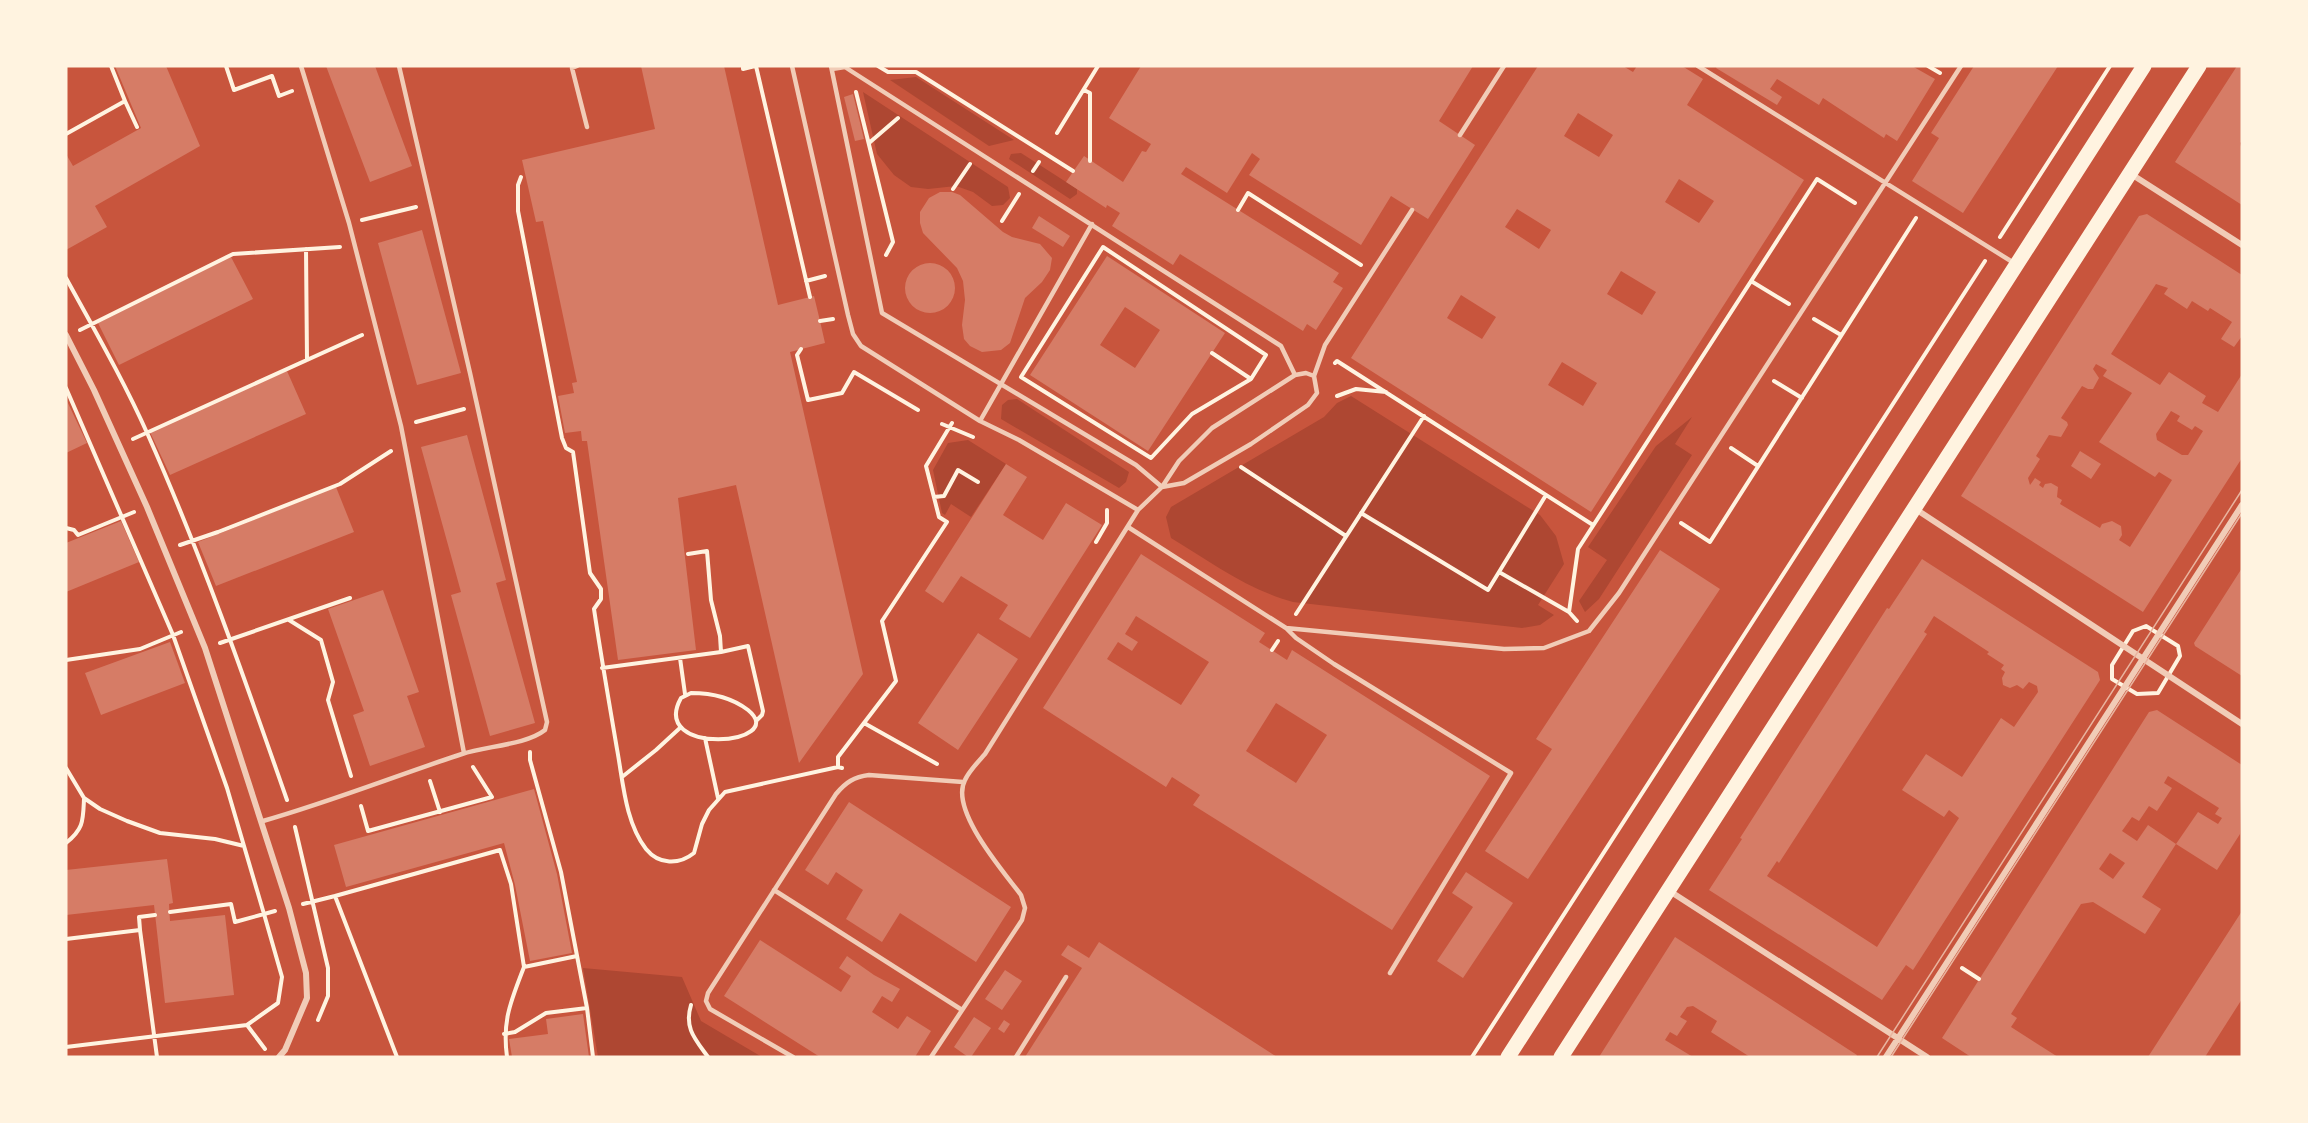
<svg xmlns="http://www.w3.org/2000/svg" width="2308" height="1123" font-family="Rubik,sans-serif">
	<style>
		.green { fill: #ae4732 }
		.building { fill: #d67c66; fill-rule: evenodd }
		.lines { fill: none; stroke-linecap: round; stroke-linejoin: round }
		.path { stroke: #fff3e0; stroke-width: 4 }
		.service { stroke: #f1ccb7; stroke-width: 4.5 }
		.minor { stroke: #f1ccb7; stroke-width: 6 }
		.primary { stroke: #fff3e0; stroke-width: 15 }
		.tram { stroke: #e9b49f; stroke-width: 1.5 }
	</style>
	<rect width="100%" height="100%" fill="#c8553d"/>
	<path class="green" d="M916,77L1014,140L989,146L890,80Z
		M863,92L1008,187L1010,198L1003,205L992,206L973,192L956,186L928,189L911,187L894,175L877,154Z
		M1021,153L1077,189V194L1070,199L1009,159L1011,154Z
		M1351,396L1540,515L1556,536L1564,564L1538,605L1554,615L1540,625L1522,628L1293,602C1248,590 1211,562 1171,538L1166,517L1171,507L1324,417L1337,403Z
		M1017,399L1129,472L1126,482L1119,488L1001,419L1002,405L1008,400Z
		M1692,417L1675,444L1692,455L1599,599L1585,612L1579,601L1607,560L1588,547L1656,446Z
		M968,440L1006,464L971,517L951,504L945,515L942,513L933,470L948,443Z
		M583,968L682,977L701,1021L762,1057H598Z"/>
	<path class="building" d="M115,66H166L200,146L95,206L107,227L66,250V154L73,166L141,128Z
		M326,66H375L412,166L370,182Z
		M641,66H724L778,305L814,296L820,321L825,343L790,352L863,674L799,763L736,485L678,498L696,650L618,660L587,441H582L581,431L565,433L558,396L574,393L572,383L577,382L543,221L536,222L522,160L655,129Z
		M1141,66H1473L1439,121L1475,145L1428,219L1391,196L1361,245L1249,175L1260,159L1252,153L1227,193L1186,167L1181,174L1339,273L1333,282L1343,288L1316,330L1307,324L1303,331L1180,254L1173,265L1112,226L1120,213L1107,205L1106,208L1066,182L1084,156L1123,182L1142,151L1146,152L1151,144L1109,118Z
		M1538,66H1623L1633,72L1637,66H1682L1703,79L1687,105L1804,180L1591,512L1351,358ZM1578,113L1613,135L1599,157L1564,136ZM1679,179L1714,201L1699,223L1665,202ZM1517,209L1551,230L1539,249L1505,227ZM1621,271L1656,292L1642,315L1607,294ZM1461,295L1496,317L1482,339L1447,318ZM1562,362L1597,383L1583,406L1548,385Z
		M1717,66H1912L1935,79L1897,141L1886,134L1884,138L1823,98L1819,105L1777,79L1770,89L1782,97L1777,105L1716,68Z
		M1974,66H2058L1963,213L1912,181L1939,138L1931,133Z
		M2237,66H2242V141L2240,143L2242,150V205L2175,162Z
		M853,94L864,139L855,141L844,97Z
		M940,192H952L960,195L1003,232L1012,237L1040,244L1052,258L1050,270L1042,282L1025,298L1010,343L1001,350L982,352L970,346L964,339L962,325L965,300L963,281L957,268L923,233L920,223V212L929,198Z
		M2147,214L2242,275V336L2234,347L2221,339L2232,322L2210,308L2208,311L2192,301L2187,309L2164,294L2168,288L2156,284L2111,354L2160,385L2169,372L2206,396L2202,403L2218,412L2242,374V458L2143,612L1961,496L2139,216ZM2096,364L2107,370L2103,376L2132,393L2099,442L2155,477L2159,472L2172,480L2130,547L2119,540L2122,535L2121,526L2112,521L2102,524L2100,528L2060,504L2062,500L2057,497L2058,487L2051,483L2045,484L2043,488L2039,485L2041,482L2035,478L2030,485L2028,478L2040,459L2036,456L2049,435L2061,437L2068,425L2067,422L2061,418L2082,386L2088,389H2093L2099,378L2093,369ZM2171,411L2180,416L2177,421L2192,430L2195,426L2203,431L2188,455H2182L2157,440L2156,434Z
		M1039,216L1070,236L1063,247L1032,228Z
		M422,230L461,373L417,385L378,243Z
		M1107,256L1225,333L1148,451L1030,375ZM1125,307L1160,330L1135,368L1100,345Z
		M231,257L253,299L119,365L98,323Z
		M905 288a25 25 0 1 1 50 0a25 25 0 1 1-50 0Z
		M287,371L306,414L170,475L150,432Z
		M66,399L87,443L66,453Z
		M467,435L506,580L496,583L535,723L490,736L451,595L461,592L421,447Z
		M2080,451L2101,464L2091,479L2071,466Z
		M1006,464L1027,477L1003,515L1043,540L1066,503L1102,525L1030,638L999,619L1008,605L961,576L943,603L925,591Z
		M336,487L354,532L216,586L198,542Z
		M121,521L139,562L66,592V543Z
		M1660,550L1720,589L1528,879L1485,851L1552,749L1536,739Z
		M1141,554L1265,633L1259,642L1287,660L1292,650L1490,776L1392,930L1193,805L1200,795L1172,777L1166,787L1043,708ZM1136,616L1209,662L1181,705L1107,659L1118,642L1132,651L1138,642L1125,634ZM1276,703L1327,735L1296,783L1246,751Z
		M1922,559L2098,672L2100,680L1913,970L1906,965L1882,1000L1709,890L1742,839L1740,838L1887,608L1889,609ZM1934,616L1989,652L1987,654L2004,665L2001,669L2005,672L2002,678L2003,685L2010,688L2017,685L2023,689L2029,682L2037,686L2038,692L2014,727L2001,718L1962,777L1926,754L1902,790L1944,817L1949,810L1959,818L1877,947L1767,876L1777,861L1779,863L1927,634L1924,632Z
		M2242,568V676L2195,646L2194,643Z
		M383,590L419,692L407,696L425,747L370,766L353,715L364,711L328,609Z
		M978,633L1018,659L958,750L918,723Z
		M170,642L185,683L101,715L85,673Z
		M2157,710L2242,765L2240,834L2217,870L2176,844L2198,812L2218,824L2222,818L2215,814L2219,808L2168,776L2164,783L2172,788L2157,811L2149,806L2139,821L2132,817L2122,831L2137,841L2148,825L2176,844L2142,897L2161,909L2145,934L2093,902L2081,904L2011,1014L2017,1018L2011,1027L2058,1057H1971L1942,1038L2149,712ZM2110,853L2125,863L2113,879L2099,869Z
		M534,789L557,874L572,953L530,961L515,885L504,843L346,887L334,845Z
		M849,802L1011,907L976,962L900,913L882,942L846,919L863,890L836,872L828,885L805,870Z
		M167,859L173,903L169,904L170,921L225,915L234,995L165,1003L154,905L66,915V870Z
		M1466,872L1513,903L1463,978L1437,961L1473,907L1452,893Z
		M2242,911V999L2205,1057H2148Z
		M1675,937L1857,1055L1856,1057H1750L1711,1032L1717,1021L1693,1006L1687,1007L1680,1017L1687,1021L1677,1036L1670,1032L1665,1040L1693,1057H1599Z
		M760,940L841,992L851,976L839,968L847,956L874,975L900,989L892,1002L882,996L872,1012L898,1029L907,1016L931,1031L915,1057H820L724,996Z
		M1099,942L1277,1057H1025L1082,968L1061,955L1068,945L1089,958Z
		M1005,970L1022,981L1002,1010L985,999Z
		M583,1014L589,1057H512L509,1039L548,1034L546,1019Z
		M974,1017L991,1028L971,1057H968L954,1047Z
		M1004,1020L1010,1024L1004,1033L998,1029Z"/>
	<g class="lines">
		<path class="path" d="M226,66L234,90L272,76L279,96L292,91
			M743,66V69L755,66
			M756,66L810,297
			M878,66L888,72H916L1073,171
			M1928,66L1940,73
			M1084,90L1090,93V161
			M856,92L893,242L886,255
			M125,101L137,127
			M1057,133L1098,66
			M66,134L125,101L111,66
			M869,143L898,118
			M1033,171L1039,162
			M521,177L518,185V211L562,438L566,448L573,452L574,459L590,573L601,589V599L594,609C601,656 609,702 617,749C623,781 625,822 646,849C659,865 679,865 694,853L702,824L709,810L725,792L838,767L842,768
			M953,189L970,164
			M1238,210L1248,193L1361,265
			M362,220L416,207
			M1002,221L1019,194
			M2000,237L2110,66
			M1103,247L1266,355L1251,379L1192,414L1151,458L1021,377Z
			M306,249L307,360
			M66,278C94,329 124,381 148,435C201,554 244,677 287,800
			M806,281L825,276
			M1751,281L1789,304
			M1814,319L1841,335
			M820,321L833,319
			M80,330L233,254L340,247
			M801,349L797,355L808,400L842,393L854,372L918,410
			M1212,353L1251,379
			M1335,363L1337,361L1593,525
			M1774,381L1802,398
			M66,388L173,635L227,788L244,846
			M1337,396L1356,389L1386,392
			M416,422L464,409
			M942,424L973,437
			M133,439L362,335
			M1731,448L1758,466
			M1241,467L1346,536
			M934,497L944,496L958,470L978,482
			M1361,513L1488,590L1546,495
			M1681,523L1710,542L1916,218
			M66,528L74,530L78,535L134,512
			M1096,542L1107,523V510
			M180,545L218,532L340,484L391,451
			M688,554L707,551L711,600L720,636L721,652
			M1499,572L1569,612L1577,621
			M1569,612L1578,549L1817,179L1855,203
			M1296,614L1424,416
			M289,620L321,640L333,682L328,700L351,776
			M2146,626L2178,646L2180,656L2158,693L2137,694L2112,679V665L2133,631Z
			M220,643L350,598
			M1272,650L1278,641
			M680,658L685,694
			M66,660L140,649L181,632
			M602,668L721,652L748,646L763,711L762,715L756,721
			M691,693C712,693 731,697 748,710C791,745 648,757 681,698Z
			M864,723L937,764
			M705,738L718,798
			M530,752V760L561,872L587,1008L593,1057
			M838,767V757L896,681L882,621L947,522L939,517L926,466L952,423
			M66,768L84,798L100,809L127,821L160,833L215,839L244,846L264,914L275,911
			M622,777L656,750L681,727
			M430,781L440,812
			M361,806L368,831L492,797L473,767
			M295,827L328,968V996L318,1020
			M66,843C84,829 83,820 84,799
			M335,896L500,850L511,884L524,967
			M303,904L335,896L397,1057
			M170,912L231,904L235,922L264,914L282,977L278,1003L247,1025
			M140,930L157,1057
			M66,939L140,930L139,917L155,915
			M1962,968L1979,979
			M691,1005C684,1028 695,1039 708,1057
			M504,1034L515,1032L546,1013L587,1008
			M66,1047L247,1025L265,1049
			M507,1057C502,1020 511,1001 524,967L577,956
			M1472,1057L1985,261"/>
		<path class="service" d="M301,66L349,223L401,426L464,753
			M577,66L572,68L587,127
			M792,66L848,315L853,334L861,346L980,421L1019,440L1138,510
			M831,66L882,313L1136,465L1162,487
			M1698,66L2014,263
			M832,69L845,67L851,71L1281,346L1295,375
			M1460,135L1504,66
			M980,421L1092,224
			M1162,487L1184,483L1251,444L1308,405L1317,393L1314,376L1325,345L1412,210
			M1128,527L1286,628L1296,638L1334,664L1511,773L1390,973
			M1286,628L1504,649L1544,648L1589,631L1619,593L1961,66
			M263,821C330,802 395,776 462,754C486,746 526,745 545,730L547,722L470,373L399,66
			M774,890L962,1010
			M793,1057L710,1009L706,1001L708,993L836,794C846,782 854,777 869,775L963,782
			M931,1057L1022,920L1025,908L1021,895C1004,872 949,810 965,780C969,771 978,762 985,754L1138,510L1162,487L1179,461L1212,428L1295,375L1306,373L1314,376
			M1016,1057L1066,977"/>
		<path class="minor" d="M2131,174L2242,245
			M66,335L94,390L147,507L205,648L289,908L306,973L307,998L285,1050L279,1057
			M1914,508L2242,724
			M1668,890L1927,1057
			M1886,1057L2242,505"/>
		<path class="primary" d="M1508,1057L2144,66
			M1561,1057L2199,66"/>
		<path class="tram" d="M1877,1057L2242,490
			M1891,1057L2242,513"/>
	</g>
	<rect width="2308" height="1123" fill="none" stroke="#fff3e0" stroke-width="135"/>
</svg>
